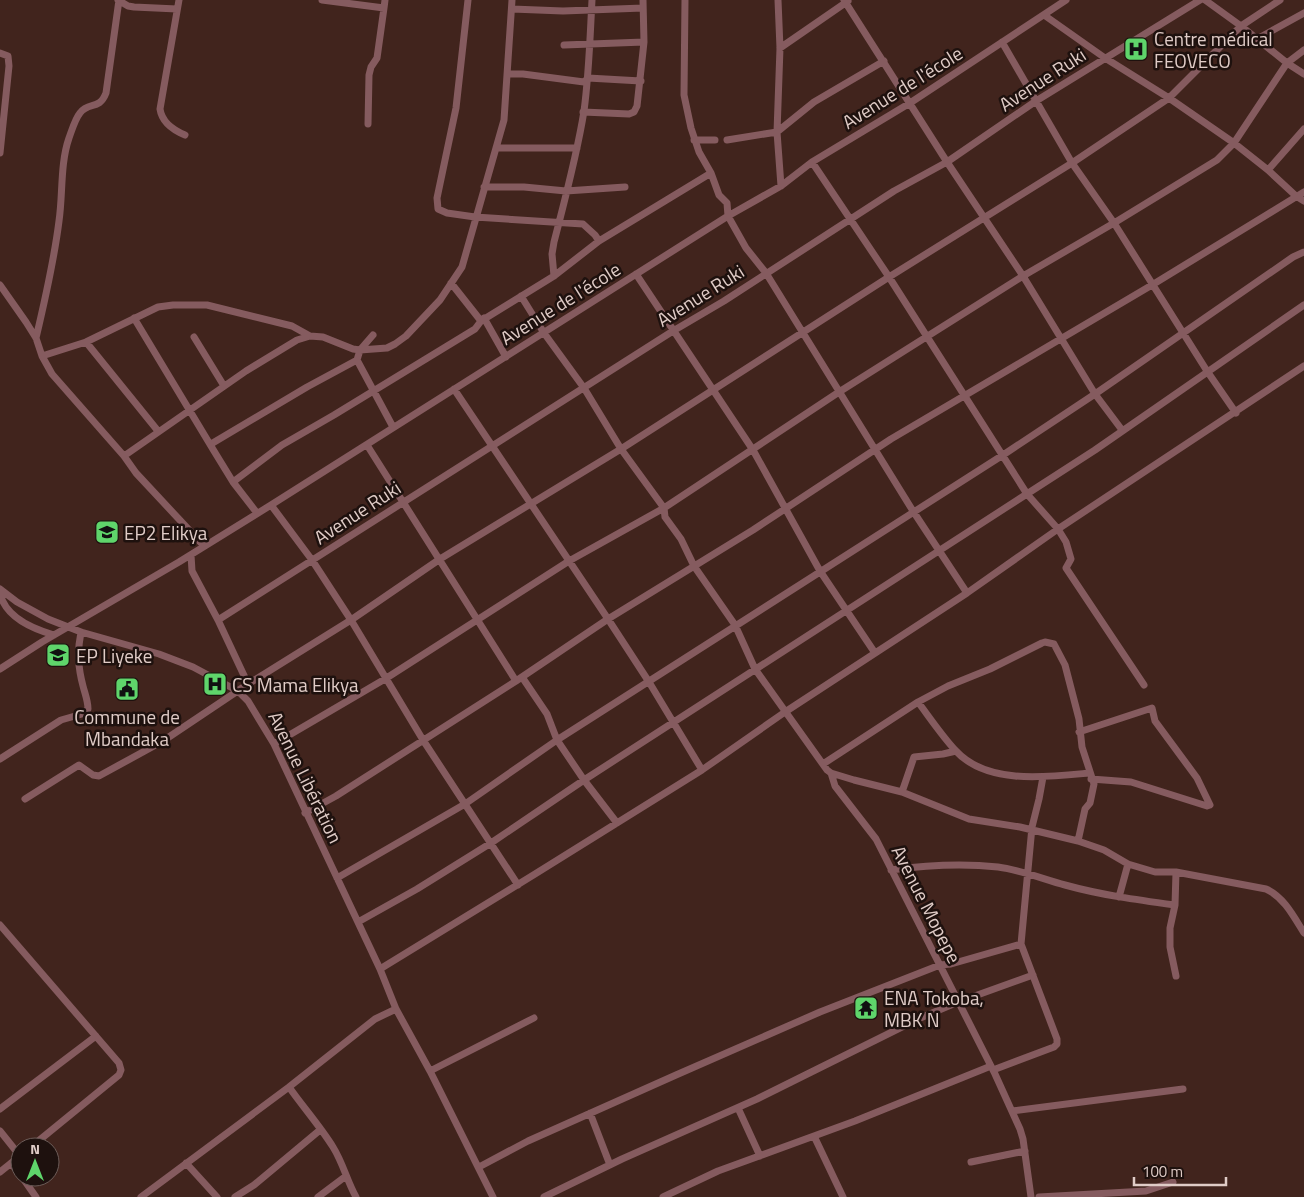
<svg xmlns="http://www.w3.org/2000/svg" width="1304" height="1197" font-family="'Titillium Web',sans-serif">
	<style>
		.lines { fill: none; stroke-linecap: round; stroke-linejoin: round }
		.minor { stroke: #855b5f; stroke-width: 7 }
		.labels { text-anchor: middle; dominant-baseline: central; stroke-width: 5; stroke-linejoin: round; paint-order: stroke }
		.poi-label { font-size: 19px; fill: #e0ccc7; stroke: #1e110e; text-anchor: start }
		.street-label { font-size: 19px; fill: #e0ccc7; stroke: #1e110e }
	</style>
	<rect width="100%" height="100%" fill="#41241d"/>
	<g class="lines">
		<path class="minor" d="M118,0L128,6L134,7L177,9
			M179,0L160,109C162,123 173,130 185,135
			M322,0L384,8L385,0
			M685,0L684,95L691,128L699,152L711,173L719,195L727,203L728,216L746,248L766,273L913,511L967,593
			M778,0L780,48L777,132L781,186
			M844,0L947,162L1023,276L1095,394L1122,430
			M1205,0L1241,26L1287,63L1304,74
			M512,9L563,11L643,8
			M1044,15L1105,58L1169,98L1234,143L1268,170L1296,196L1304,201
			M1257,39L1304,13
			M1002,42L1072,163L1114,223L1207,371L1236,413
			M564,45L644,42
			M780,48L848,1
			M0,53L8,56L9,66L0,153
			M508,74H523L584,82L588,78L641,81
			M583,112L629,114L634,112L637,106L644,42L643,0
			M368,124L369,75L371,67L377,58L384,8
			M694,140H715
			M727,140L777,132L814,102L884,61
			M496,148H577
			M812,162L889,277L1027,494L1058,529L1066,542L1071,559L1066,568L1144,685
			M1268,170L1304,129
			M484,187H524L566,191L625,187
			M599,241L711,173
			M636,274L753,450L820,571L875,653
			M554,276L552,254L554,242C565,199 577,155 584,111C589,74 590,37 592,0
			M451,283L481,321L554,276L599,241L595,235L583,224L475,217L447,213L438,209L437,198L456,108L468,0
			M0,285L26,322L36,338L42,356L52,374L124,456L136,473L204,546
			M521,296L544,333L584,388L621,449L664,508L665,517L681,539L694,566L735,625L755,669L827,770L831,773L854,780L902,792L969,819L1020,827L1078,841L1104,850L1128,864L1155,872H1176L1266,889C1284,897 1294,917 1304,933
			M134,318L214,451L233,482L257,513
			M484,318L506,357
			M373,335L360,350L357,360L393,427
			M194,337L224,386
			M36,338C45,300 54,261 59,221C63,194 60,164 69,138C72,130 75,119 80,113C89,101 99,111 106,93L119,0
			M86,342L158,431
			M42,356L86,342L158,307L173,305H207L292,326L310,336
			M454,389L608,619L649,682L702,770
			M211,444L307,387L357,360
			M367,445L516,681
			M124,456L246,371L297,340L310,336L323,337L353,349L360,350L387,348L395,344L406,336L440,300L462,267L504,120L512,0
			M233,482L282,445L334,415L475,329L481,321
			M271,505L312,560L351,620L423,740L518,885
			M191,555L192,571L218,620L248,684
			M0,589L17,602L48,619L81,632L159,654L193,667L238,691L248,701L274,744L380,969L396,1009L430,1071L493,1197
			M0,593C5,617 33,629 54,635
			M218,620L673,331L724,301L894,191L947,162L1036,101L1200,0
			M0,669L42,642L179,562L271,505L728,216L781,186L812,162L910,103L1066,0
			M522,677L547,714L557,740L584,780L617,823
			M918,702C930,718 942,736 956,751C987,785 1048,777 1089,773
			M1079,732L1152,708L1155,721L1197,778L1210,805L1207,806L1131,782L1091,779
			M274,744L385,679L569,561L664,508L839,392L1023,276L1114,223L1217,160L1234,143L1287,63L1304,50
			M0,759L61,720L82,714L88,709C88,701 85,694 83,686C78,667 77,652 81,632
			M823,764L918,702L948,686L990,669L1042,643L1045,642L1054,644L1065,665L1079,719L1082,747L1094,784L1090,803L1085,809L1078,841
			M831,773L835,786L876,839L995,1074L1020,1129L1023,1139L1031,1197
			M902,792L914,757L943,754L956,751
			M25,799L79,765L93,775L99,776L163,741L248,684L351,620L440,559L621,449L889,277L1072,163L1169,98L1241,26L1280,0
			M305,813L336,796L516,681L608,619L753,530L891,439L1152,285L1304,192
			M891,870C927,865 962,863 998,867C1021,870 1043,879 1065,885C1101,895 1138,900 1175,905
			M1176,872L1175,905L1170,928V947L1176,976
			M337,878L465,804L557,740L1003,455L1095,394L1293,257L1304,252
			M1119,897L1128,864
			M358,922L417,889L491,843L584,780L1095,450L1304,305
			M0,925L119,1063L121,1070L119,1075L31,1147
			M380,969L535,874L702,770L785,712L967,593L1058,529L1304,366
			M993,1070L1054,1047L1057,1044V1039L1021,944
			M430,1071L534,1018
			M289,1087C303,1107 320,1126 333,1147C343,1163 347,1181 356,1197
			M738,1108L760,1156
			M0,1109L96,1036
			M1012,1111L1183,1089
			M590,1113L610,1165
			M0,1131L20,1156
			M814,1136L843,1197
			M971,1162L1025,1151
			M11,1163L20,1175
			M186,1163L217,1197
			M479,1167L528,1141L676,1075L820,1012L940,965L951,964L1021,944L1032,827L1039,799L1043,777
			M0,1172L20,1156
			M22,1177L36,1197
			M141,1197L289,1087L375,1019L396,1009
			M235,1197L254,1185L320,1130
			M318,1197L346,1176
			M544,1197L622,1159L757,1099L918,1019L958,1002L1033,975
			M663,1197L718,1171L855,1121L991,1066
			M1039,1197L1146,1191L1173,1182"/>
	</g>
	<defs>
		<g id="hospital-square" transform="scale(1.25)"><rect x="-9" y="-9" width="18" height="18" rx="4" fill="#5fd56b" stroke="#1e110e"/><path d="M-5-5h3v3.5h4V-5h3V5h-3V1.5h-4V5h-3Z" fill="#111"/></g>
		<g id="school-square" transform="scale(1.25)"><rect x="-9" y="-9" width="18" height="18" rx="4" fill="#5fd56b" stroke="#1e110e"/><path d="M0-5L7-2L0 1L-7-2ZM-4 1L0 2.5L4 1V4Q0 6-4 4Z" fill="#111"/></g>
		<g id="civic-square" transform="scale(1.25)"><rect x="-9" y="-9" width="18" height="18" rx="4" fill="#5fd56b" stroke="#1e110e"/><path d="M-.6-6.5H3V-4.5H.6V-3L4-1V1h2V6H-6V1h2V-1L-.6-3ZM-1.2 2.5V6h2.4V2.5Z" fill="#111"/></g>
		<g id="temple-square" transform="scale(1.25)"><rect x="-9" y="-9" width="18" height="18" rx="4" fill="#5fd56b" stroke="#1e110e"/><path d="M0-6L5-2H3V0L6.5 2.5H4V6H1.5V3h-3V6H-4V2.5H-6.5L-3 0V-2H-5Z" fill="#111"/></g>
	</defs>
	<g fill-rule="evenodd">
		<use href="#hospital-square" x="1136" y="49"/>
		<use href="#school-square" x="107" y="532"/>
		<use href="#school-square" x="58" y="655"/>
		<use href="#hospital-square" x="215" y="684"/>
		<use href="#civic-square" x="127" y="689"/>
		<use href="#temple-square" x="866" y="1008"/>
	</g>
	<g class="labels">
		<g class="poi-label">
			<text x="1154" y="38">Centre médical<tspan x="1154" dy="22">FEOVECO</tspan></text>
			<text x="124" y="532">EP2 Elikya</text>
			<text x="76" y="655">EP Liyeke</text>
			<text x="232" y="684">CS Mama Elikya</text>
			<text x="127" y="716" text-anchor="middle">Commune de<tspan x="127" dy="22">Mbandaka</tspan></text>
			<text x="884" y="997">ENA Tokoba,<tspan x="884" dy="22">MBK N</tspan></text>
		</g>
		<g class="street-label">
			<text transform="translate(1042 79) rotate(-33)">Avenue Ruki</text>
			<text transform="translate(902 87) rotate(-32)">Avenue de l'école</text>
			<text transform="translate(700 295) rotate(-32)">Avenue Ruki</text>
			<text transform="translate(560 303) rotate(-32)">Avenue de l'école</text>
			<text transform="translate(357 512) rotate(-33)">Avenue Ruki</text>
			<text transform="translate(306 777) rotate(64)">Avenue Libération</text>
			<text transform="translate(927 904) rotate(63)">Avenue Mopepe</text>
		</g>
	</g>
	<g transform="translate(35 1162)"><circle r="24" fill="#1e110e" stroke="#6c5c58"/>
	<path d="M0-4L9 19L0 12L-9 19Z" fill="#5fd56b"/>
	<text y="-8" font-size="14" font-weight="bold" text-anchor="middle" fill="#e0ccc7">N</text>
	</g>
	<path d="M1134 1177v8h92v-8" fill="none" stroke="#e0ccc7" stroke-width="2.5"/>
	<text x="1142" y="1177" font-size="15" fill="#e0ccc7" stroke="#1e110e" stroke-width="4" paint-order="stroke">100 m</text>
</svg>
